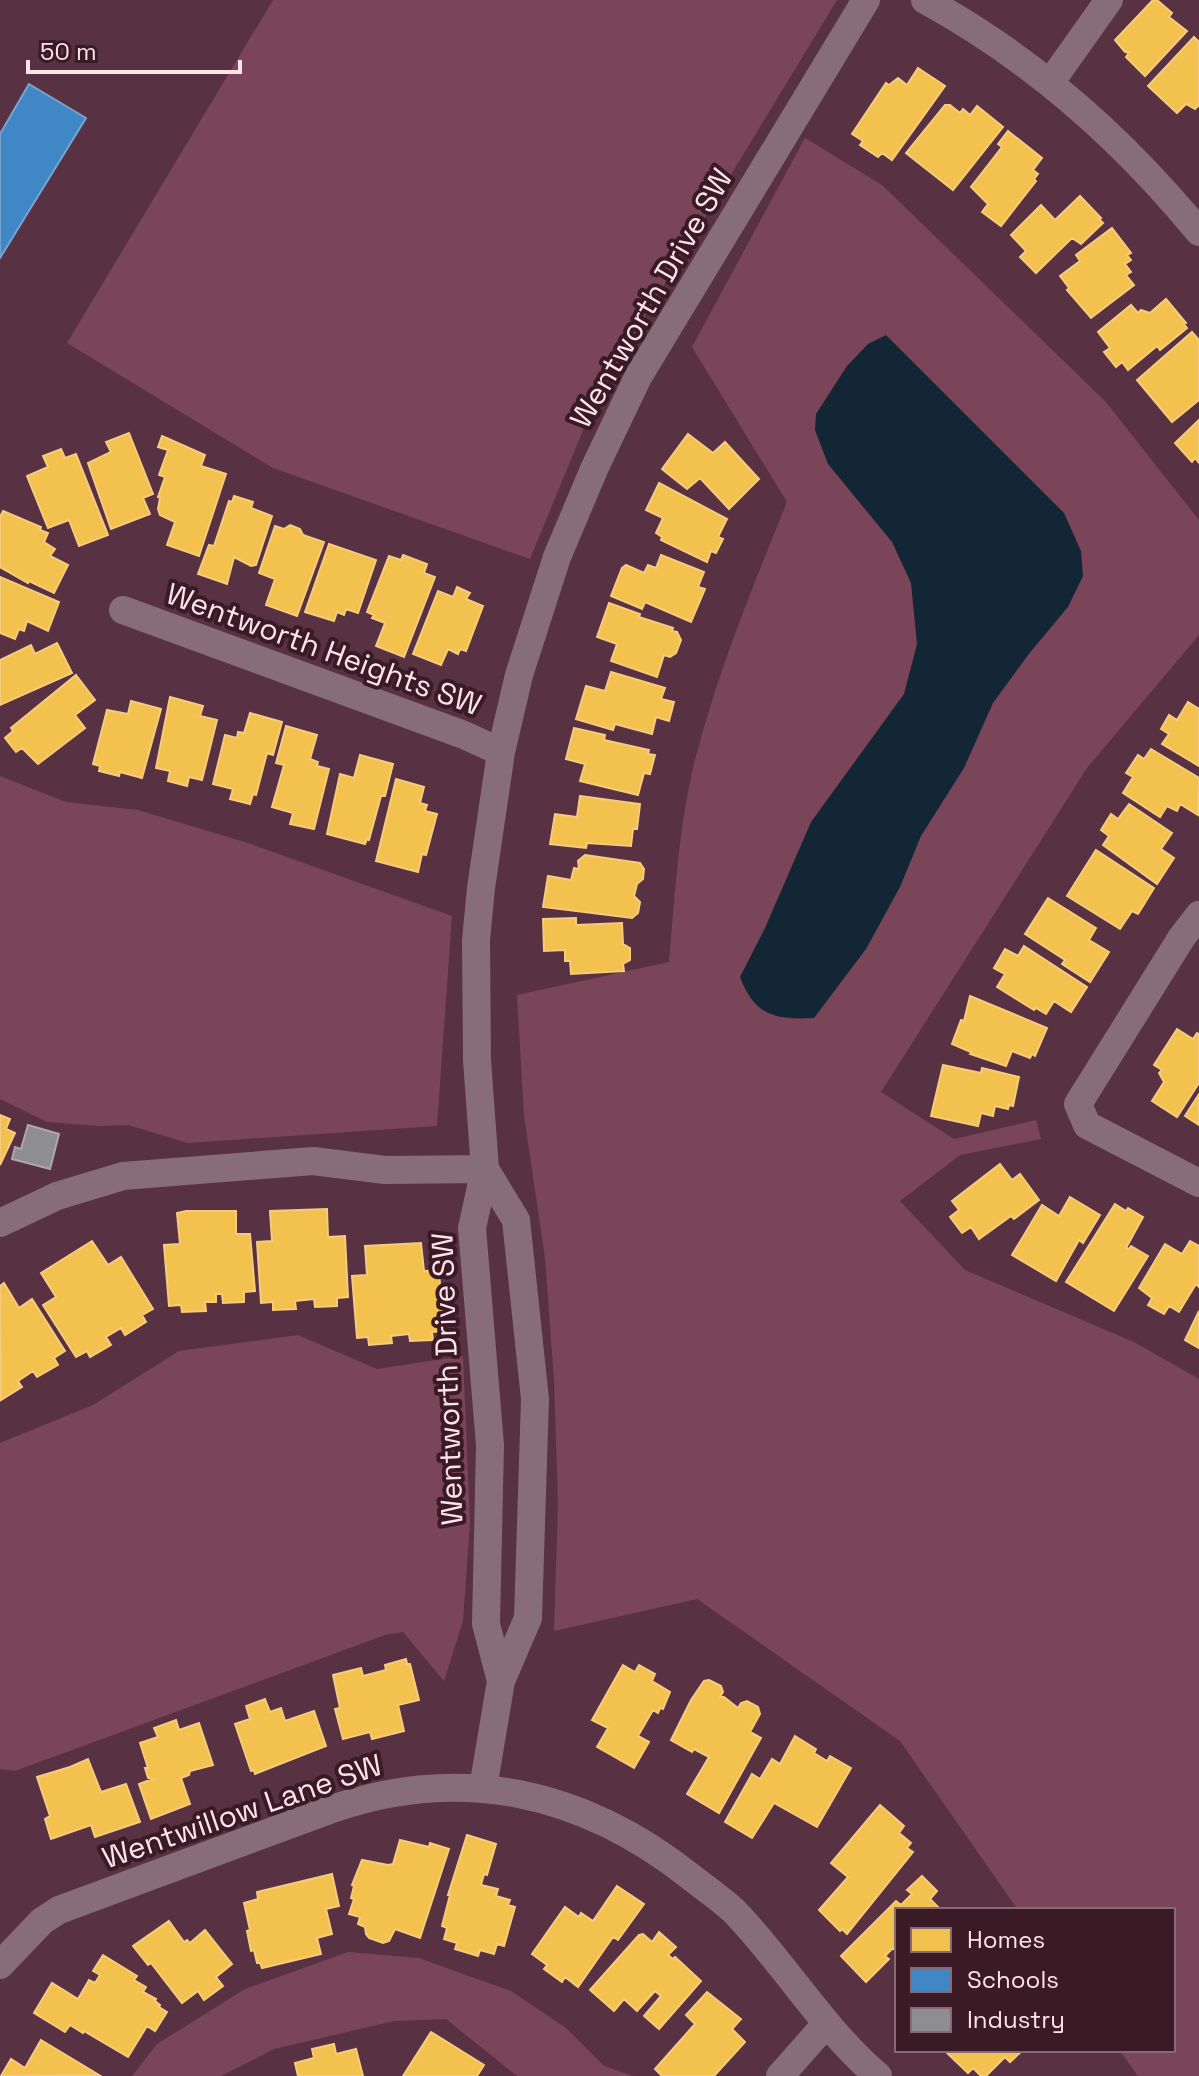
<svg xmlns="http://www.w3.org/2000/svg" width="1199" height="2076" font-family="'Space Grotesk',sans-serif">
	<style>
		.green { fill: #7a4558 }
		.water { fill: #132635 }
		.homes { fill: #f2c14e; stroke: #f6cb7d; stroke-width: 2 }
		.schools { fill: #3f88c5; stroke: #78a3d0; stroke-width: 2 }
		.industry { fill: #8d8d92; stroke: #afa7ad; stroke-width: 2 }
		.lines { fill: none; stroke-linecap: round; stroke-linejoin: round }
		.minor { stroke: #866d77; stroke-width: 28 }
		.labels { text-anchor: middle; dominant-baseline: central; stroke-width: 8; stroke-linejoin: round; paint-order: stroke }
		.street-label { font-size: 30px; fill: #fee3eb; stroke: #391a25 }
	</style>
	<rect width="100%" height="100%" fill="#583142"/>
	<path class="green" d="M273,0H837L627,346L586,423L530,559L273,468L67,343Z
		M805,138L882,185L1105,401L1199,520V635L1087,768L881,1092L954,1139L1036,1120L1041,1139L960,1155L900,1201L965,1270L1134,1342L1199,1379V2076H1138L1119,2050H1173V1910H1018L900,1741L697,1599L554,1631L558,1504L554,1381L545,1258L524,1116L517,995L669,962C675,894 679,821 696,756C719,668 753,586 787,502L692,347Z
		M0,776L66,802L138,810L248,843L452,916L437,1126L188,1143L128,1125L99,1126L47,1122L0,1099Z
		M298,1335L377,1369L463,1356L470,1523L463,1621L444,1681L403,1632L385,1635L15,1771L0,1769V1443L93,1405L179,1351Z
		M348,1952L419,1958L511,1991L566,2028L604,2066L633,2076H517L446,2019L394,2021L274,2049L221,2076H132L157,2044L245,1989Z"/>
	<path class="water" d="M886,335L1064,513L1081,551L1083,576L1068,607L1028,655L993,703L964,768L921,836L900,887L866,949L814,1018C775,1020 755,1016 740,977L765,928L811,822L904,694L917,644L911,583L892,542L828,464L815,430L816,414L847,366L868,344Z"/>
	<path class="homes" d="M1153,0H1157L1172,13L1169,17L1187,31L1145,76L1126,57L1129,52H1125L1115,40Z
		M1194,37L1199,42V105L1195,109L1186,104L1177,113L1148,86Z
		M918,68L945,86L892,160L882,153L878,157L860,145L863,141L852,134L886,83L889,85L898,78L907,85Z
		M945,105H950L960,113L963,109L970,115L977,106L1003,127L953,190L906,153Z
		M1008,131L1042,158L1033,170L1038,174L1034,179L1036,181L1001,226L982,212L988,204L971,187L1002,147L998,144Z
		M1080,196L1101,218L1099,219L1103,223L1081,244L1072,238L1036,273L1020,257L1026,251L1011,235L1041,205L1055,220Z
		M1112,228L1131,253L1127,255L1131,260L1125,264L1131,272L1126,275L1134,285L1091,318L1067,290L1069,288L1060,276L1080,261L1076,255Z
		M1166,299L1186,323L1184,324L1187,328L1160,350L1157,346L1128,370L1122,362L1116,367L1104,352L1110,348L1098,332L1131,305L1138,313L1141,310L1150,313Z
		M1192,332L1199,340V400L1172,422L1137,380Z
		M1199,420V463L1195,458L1192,462L1175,443Z
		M129,433L153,494L143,498L150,514L111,529L88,463L111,452L106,442Z
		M688,434L713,453L725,442L759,479L729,509L700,478L687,489L662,469Z
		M162,436L205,455L201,466L226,474L199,556L167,545L175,522L160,515L158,509L160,498L158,497L165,477L159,475L168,450L158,447Z
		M61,449L65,458L76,454L108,535L79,546L69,520L48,528L27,476L48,467L43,456Z
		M659,483L727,519L718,537L723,539L716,553L711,551L707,562L661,540L662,537L656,533L663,518L646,510Z
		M234,496L253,502L251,508L272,516L256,565L251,566L234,557L227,584L198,574L209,545L214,546L229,501L232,502Z
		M3,511L41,527L40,530L48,533L44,542L55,549L50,556L68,565L54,593L29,581L28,583L0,567V517Z
		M290,525L300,529L303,535L324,542L297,616L266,605L275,579L259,573L275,526L284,529Z
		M329,544L376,560L358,613L346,609L344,615L337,612L334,621L305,612Z
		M403,555L427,564L424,573L435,577L404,657L376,646L385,623L372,618L374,615L367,612L389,556L401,560Z
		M661,555L704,572L698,587L705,589L691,622L645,602L642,609L611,596L622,568L626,565L644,573L648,565L656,568Z
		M0,577L59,602L48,631L27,621L24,631L19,629L15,639L0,633Z
		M457,587L470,593L466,599L483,606L466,651L460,649L458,654L448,649L441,665L413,654L438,591L453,597Z
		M609,603L640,614L639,617L673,628L672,631L677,632L681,640L676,653L670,657L664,655L657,677L611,661L617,644L597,637Z
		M57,643L72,673L0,705V660L31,645L35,654Z
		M611,672L665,688L661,699L674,702L669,721L656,717L652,734L615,724L613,730L576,719L586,686L605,691Z
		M76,675L95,700L75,715L85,728L38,764L22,748L16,752L5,738L13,731L11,728Z
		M170,697L203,706L200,716L217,720L202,780L189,777L187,786L168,781L170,771L156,768Z
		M131,701L161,709L142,778L120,772L119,776L99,771L100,766L93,764L107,710L128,714Z
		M1188,702L1199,709V766L1162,744L1169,734L1161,729L1169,715L1177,720Z
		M250,713L282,722L273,755L267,753L256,795L253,794L250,804L230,799L233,789L213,784L225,735L237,738L238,732L244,733Z
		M286,726L317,735L310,759L318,762L317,766L329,769L314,829L290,824L293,813L272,807L284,765L276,763Z
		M574,728L605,735L604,740L649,750L648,754L655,755L650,774L644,773L638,795L580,781L585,764L566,759Z
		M1151,749L1199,778L1198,815L1180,804L1177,811L1167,806L1160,817L1123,793L1133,777L1126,773L1138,755L1144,759Z
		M360,755L393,764L385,796H381L369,840L367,839L365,844L327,834L340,774L354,778Z
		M396,779L424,787L420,803L427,805L425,811L437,814L426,855L422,854L418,872L376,861Z
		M580,796L640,804L637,829H633L631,846L587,843L586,848L550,844L555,814L577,817Z
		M1129,804L1172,833L1161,849L1174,858L1157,884L1103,845L1109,836L1101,830L1111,814L1118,819Z
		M1096,850L1154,888L1138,914L1132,911L1120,929L1067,896Z
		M585,855L640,863L644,869L643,879L637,884L634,896L640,902L638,913L632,918L543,907L548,876L571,880L574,868L579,869L578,861Z
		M1048,898L1096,928L1089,940L1109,952L1090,982L1062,964L1065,960L1025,934Z
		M576,918V925L622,923L623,944L630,948V960L623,964L624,971L571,974L570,961H565V950L544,951L543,919Z
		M1024,946L1087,987L1071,1012L1054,1001L1046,1014L1036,1008L1034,1010L997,987L1005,974L994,968L1005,949L1018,956Z
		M970,996L1047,1028L1035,1056L1032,1054L1030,1058L1012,1051L1006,1066L970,1054L971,1052L952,1044L961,1020L964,1021Z
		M1177,1029L1193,1039L1197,1033L1199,1034V1083L1177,1117L1152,1101L1164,1082L1159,1073L1162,1070L1154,1065Z
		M943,1065L981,1073L982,1068L1019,1077L1013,1106L1009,1105L1008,1109L995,1106L993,1116L981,1113L978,1126L931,1116Z
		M1199,1094V1125L1185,1116Z
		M0,1115L10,1119L6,1129L15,1133L0,1165Z
		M1000,1164L1012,1180L1020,1174L1039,1200L1014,1219L1011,1216L979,1239L971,1227L962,1233L950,1217L959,1210L952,1201Z
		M1070,1197L1100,1215L1083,1243L1079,1240L1056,1281L1012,1255L1042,1205L1059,1216Z
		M1115,1204L1126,1211L1128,1208L1143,1217L1126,1248L1129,1249L1131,1246L1148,1256L1114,1311L1066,1282Z
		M327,1209L328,1237L345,1236L348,1297L337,1298V1306L315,1307L314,1299L295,1301L296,1309L273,1310V1302L261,1303L257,1242L272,1241L270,1211Z
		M186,1211H236V1234H250L255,1291L244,1292V1302L223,1303L222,1294H216V1302H205L206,1311L182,1312L181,1305L169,1306L164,1245L180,1244L177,1213Z
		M92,1241L108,1265L121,1257L153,1309L142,1315L146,1322L125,1335L121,1328L106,1337L111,1345L90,1357L87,1351L76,1357L43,1305L56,1297L41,1273Z
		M1190,1241L1199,1246V1287L1196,1284L1179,1312L1169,1306L1164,1314L1148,1305L1152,1298L1139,1288L1165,1244L1182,1254Z
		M421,1243L424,1271L439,1270L443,1331L432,1332L433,1340L410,1341L409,1334L391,1336L392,1343L369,1345L368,1337L357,1338L352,1276L367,1275L365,1246Z
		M4,1283L19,1308L32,1299L65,1351L54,1358L58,1365L37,1377L33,1371L18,1381L22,1387L1,1400L0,1286Z
		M1199,1311V1348L1185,1340Z
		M406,1659L407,1664H410L419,1700L398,1705L404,1731L372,1739L370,1732L343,1739L335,1709L340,1708L333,1675L361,1668L363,1676L386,1670L385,1665Z
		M623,1665L635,1672L639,1665L655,1674L652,1681L670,1692L663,1709L660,1708L658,1713L653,1710L638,1736L649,1742L634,1768L597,1747L608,1728L592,1720Z
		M709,1680L721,1686L723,1692L720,1697H724L738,1708L741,1703L747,1701L758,1707L760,1714L750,1732L761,1738L719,1813L687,1794L709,1757L694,1749L692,1752L671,1740L691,1700L704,1681Z
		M265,1699L270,1712L281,1708L285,1721L314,1711L326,1746L255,1774L254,1770L251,1771L235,1724L250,1719L246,1706Z
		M176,1720L179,1730L199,1723L213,1765L190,1771L189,1775L181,1778L190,1804L151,1819L139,1784L152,1779L148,1778L145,1768H148L140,1743L158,1737L154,1728Z
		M795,1736L816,1749L814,1753L827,1761L830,1756L851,1768L817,1827L774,1803L752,1838L725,1822L752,1774L760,1779L772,1759L780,1764Z
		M88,1759L101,1792L126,1784L140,1822L95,1837L91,1825L51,1839L45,1819L50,1816L37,1777L70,1767Z
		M880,1805L904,1826L899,1833L911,1843L907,1848L913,1852L847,1934L842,1929L840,1931L819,1910L848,1877L831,1863Z
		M467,1835L496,1844L487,1875L484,1874L481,1885L498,1889L496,1896L510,1900L508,1905L515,1907L504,1946L497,1944L494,1954L480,1950L478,1956L455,1949L457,1943L444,1939L447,1928L442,1926L450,1895H448Z
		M400,1840L429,1847L430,1843L449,1849L420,1938L395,1929L389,1941L383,1943L369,1938L366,1934L365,1927L358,1924L360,1917L349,1914L354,1899L351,1898L354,1886L352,1885L362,1860L388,1865L393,1864Z
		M332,1874L339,1906L326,1909L332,1934L317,1938L321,1954L262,1968L260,1963H257L254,1950L251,1951L247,1931L250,1930L244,1903L258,1899L257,1892Z
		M922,1876L937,1891L930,1899L941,1910H897V1952L893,1948L885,1956L889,1959L866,1982L841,1956L896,1901L901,1905L912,1894L907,1890Z
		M617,1886L644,1904L618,1940L613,1937L578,1987L565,1977L562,1982L544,1969L547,1965L532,1954L565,1907L579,1917L581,1913L593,1921Z
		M169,1921L184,1942L187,1940L190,1943L205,1930L232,1964L216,1977L223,1986L204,2000L198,1991L182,2003L151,1963L148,1965L133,1946Z
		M659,1932L676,1947L668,1955L673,1959L675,1957L701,1981L659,2029L644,2016L661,1996L655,1991L637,2011L624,1999L614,2011L590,1990L639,1935L643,1934L652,1942Z
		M103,1955L137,1976L134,1980L146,1987L143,1992L156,1999L155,2001L160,2005L159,2007L167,2012L155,2031L147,2026L128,2057L84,2031L83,2033L70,2025L65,2032L34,2013L52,1983L78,1999L89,1980L95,1983L100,1975L93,1971Z
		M707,1992L741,2019L732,2029L745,2042L714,2076H662L655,2069L695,2024L686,2015Z
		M431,2032L484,2065L477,2076H403Z
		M41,2040L99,2075L1,2076L11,2059L25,2068Z
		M334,2044L336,2054L356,2049L363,2076H298L295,2063L314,2058L312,2049Z
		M944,2050H1023L1010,2062L1005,2057L986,2076H981L973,2068L968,2073Z"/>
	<path class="schools" d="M29,84L86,118L0,258V134Z"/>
	<path class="industry" d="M28,1125L59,1134L50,1169L12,1159L15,1147L21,1149Z"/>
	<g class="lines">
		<path class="minor" d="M925,0C1031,58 1122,138 1199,232
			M1050,83L1109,0
			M123,610L464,735L501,752
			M1199,915L1182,937L1078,1104L1087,1125L1199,1183
			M0,1223L57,1196L123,1176L313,1161L385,1170L485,1169
			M501,1681L486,1624L490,1445L472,1228L485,1169L477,1060L476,940L481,888L501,752L519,675L557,557L595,467L638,377L866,0
			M483,1788L501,1681L528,1618L535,1399L516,1220L485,1169
			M0,1965L42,1921L59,1910L332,1809C462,1764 584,1792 691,1877C705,1888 721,1899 734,1911C785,1964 822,2028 878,2076
			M780,2076L826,2024"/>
	</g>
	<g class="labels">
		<g class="street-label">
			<text transform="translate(651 298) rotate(-60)">Wentworth Drive SW</text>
			<text transform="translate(324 649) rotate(20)">Wentworth Heights SW</text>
			<text transform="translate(447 1379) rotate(-92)">Wentworth Drive SW</text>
			<text transform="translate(242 1811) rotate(-19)">Wentwillow Lane SW</text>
		</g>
	</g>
	<rect x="895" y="1908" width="280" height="144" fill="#391a25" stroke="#886a74" stroke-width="2"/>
	<rect x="911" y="1928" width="40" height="24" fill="#f2c14e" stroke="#886a74" stroke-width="2"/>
	<text x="967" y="1948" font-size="24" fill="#fee3eb">Homes</text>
	<rect x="911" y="1968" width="40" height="24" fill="#3f88c5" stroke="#886a74" stroke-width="2"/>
	<text x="967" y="1988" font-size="24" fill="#fee3eb">Schools</text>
	<rect x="911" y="2008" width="40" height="24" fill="#8d8d92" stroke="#886a74" stroke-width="2"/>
	<text x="967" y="2028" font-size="24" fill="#fee3eb">Industry</text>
	<path d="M28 60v12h212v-12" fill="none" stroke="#fee3eb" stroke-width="4"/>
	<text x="40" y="60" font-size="24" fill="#fee3eb" stroke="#391a25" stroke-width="6" paint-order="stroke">50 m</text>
</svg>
